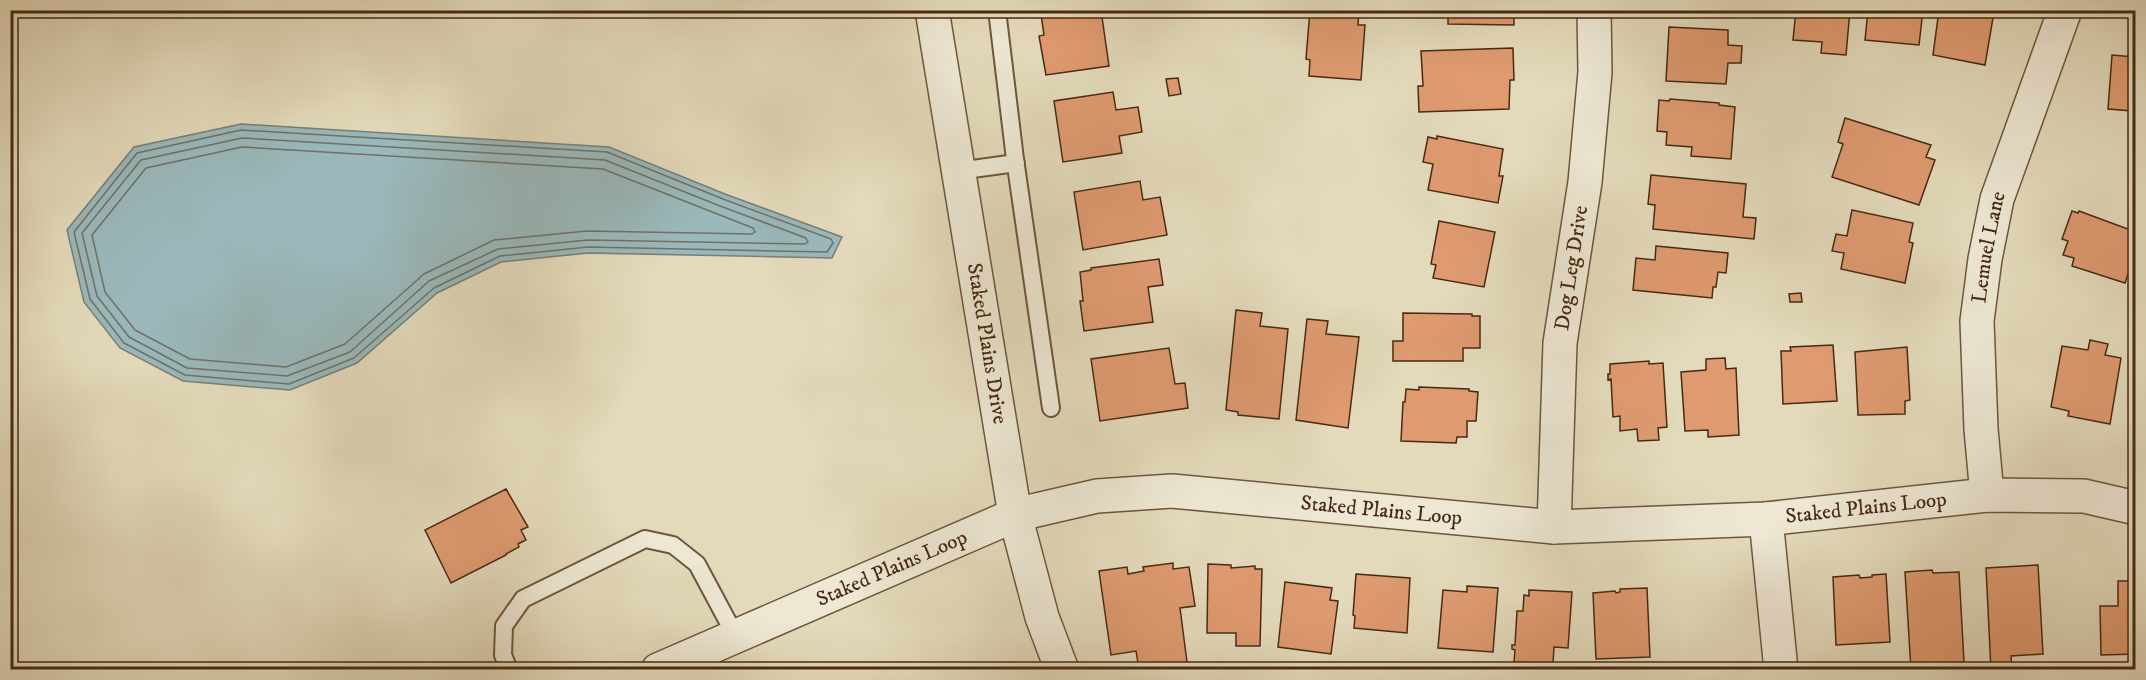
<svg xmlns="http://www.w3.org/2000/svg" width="2146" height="680" font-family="'IM FELL DW Pica',serif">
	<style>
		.water { fill: #9ab8bb; stroke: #797f77; stroke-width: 1.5 }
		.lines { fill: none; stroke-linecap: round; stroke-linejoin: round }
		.shore { stroke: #707166; stroke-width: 1.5 }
		.building { fill: #df9a70; stroke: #472a12; stroke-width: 1.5 }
		.lane-casing { stroke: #6e563c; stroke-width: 20 }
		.street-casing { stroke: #6e563c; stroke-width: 36 }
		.lane { stroke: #ede7d3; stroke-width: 16 }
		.street { stroke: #ede7d3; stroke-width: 33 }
		.labels { text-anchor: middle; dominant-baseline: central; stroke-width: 4.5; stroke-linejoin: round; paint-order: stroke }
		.street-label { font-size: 21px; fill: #472a12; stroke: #ede7d3 }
	</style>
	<rect width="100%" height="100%" fill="#e3dabb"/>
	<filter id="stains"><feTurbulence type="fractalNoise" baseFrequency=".00333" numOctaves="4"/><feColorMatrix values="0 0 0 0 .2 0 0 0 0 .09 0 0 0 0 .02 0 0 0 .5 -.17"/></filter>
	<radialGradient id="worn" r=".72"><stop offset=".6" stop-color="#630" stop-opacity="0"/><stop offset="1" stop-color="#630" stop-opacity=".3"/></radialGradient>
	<path class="water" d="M241,124L609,147L725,194L842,237L832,258L588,253L501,262L437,293L357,363L290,390L183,381L120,348L84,302L67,230L134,147Z"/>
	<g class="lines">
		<path class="shore" d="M241,130L607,152L723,199L831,239L833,243L827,252L588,247L500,256L434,288L354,358L289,384L185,375L124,343L90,299L74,232L137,153Z
			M242,138L605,160L720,206L806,238L808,242L805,244L588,240L498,249L429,281L350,352L287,376L187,368L129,337L97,296L82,233L141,160Z
			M242,147L603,169L753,228L755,232L752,234L587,231L494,240L424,274L345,344L286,367L190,359L135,330L105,292L92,235L146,168Z"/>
	</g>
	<path class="building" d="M1065,10H1101L1109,66L1046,75L1039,36L1044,35L1041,14Z
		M1310,10H1359L1358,25H1365L1361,80L1309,76L1310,60L1306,59Z
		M1448,10H1514V25L1448,24Z
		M1796,10H1850L1846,55L1821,53L1822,42L1793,40Z
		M1868,10H1923L1919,45L1865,40Z
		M1939,10L1994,12L1985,65L1933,55Z
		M1669,27L1728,30V45L1742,46L1741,63H1728L1726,84L1666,81Z
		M1513,48L1514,80H1510L1509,109L1419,112L1418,86H1423L1421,51Z
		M2136,52V126H2131L2132,111L2108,109L2112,55L2135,57Z
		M1178,78L1181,94L1169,96L1166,79Z
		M1113,92L1116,110L1138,107L1142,132L1119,136L1122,153L1063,162L1054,101Z
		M1670,99L1719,103V105L1735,107L1731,159L1691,156L1692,147L1666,145L1667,132L1657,131L1659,100L1669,101Z
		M1845,118L1931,145L1926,157L1935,160L1919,205L1832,177L1843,144L1838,142Z
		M1437,136L1503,149L1499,176H1503L1498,203L1428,190L1433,164L1423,162L1428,137L1437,139Z
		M1651,175L1746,184L1743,217L1756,218L1754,239L1653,229L1655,205L1648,204Z
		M1140,181L1143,200L1160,197L1167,235L1083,250L1074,192Z
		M1852,210L1913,223L1909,242L1913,243L1905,283L1841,269L1844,253L1832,251L1836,234L1847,236Z
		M2072,211L2078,213L2079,211L2136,232V251L2125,283L2072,266L2074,258L2063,255L2068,241L2062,239Z
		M1439,221L1495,232L1484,287L1433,278L1436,265L1431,264Z
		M1656,246L1728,253L1726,273L1718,272L1716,287H1713L1712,298L1633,290L1636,258L1655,260Z
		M1159,259L1163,285L1148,287L1153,322L1084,331L1080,301H1083L1080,272L1091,270V268Z
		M1801,293L1802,302H1790L1789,294Z
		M1236,310L1262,313L1260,326L1288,329L1279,419L1238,415V412L1226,410Z
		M1403,313L1472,314V316H1480V348H1463V361H1393V341H1403Z
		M1307,319L1328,321L1326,334L1359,337L1348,428L1296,420Z
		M2090,340L2108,344L2105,355L2121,358L2110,424L2068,416L2069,411L2051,407L2062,346L2088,350Z
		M1833,345L1837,401L1783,404L1781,351H1791L1790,347Z
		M1907,347L1910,400L1905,401V414L1858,415L1855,352Z
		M1169,348L1175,384L1185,383L1188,408L1100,421L1091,359Z
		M1725,358L1726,369L1736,368L1739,435L1708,437V430L1685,431L1681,372L1706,370V359Z
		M1649,361V364L1663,363L1667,427L1658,428L1659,440L1638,441L1637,429L1620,431V416L1613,417L1611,379L1608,380V374H1610V364Z
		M1419,387L1469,389V391L1478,392L1476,421H1467V437H1457L1456,443L1401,441L1403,402H1405L1406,389L1419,390Z
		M506,489L528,527L521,530L526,540L518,544L519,547L506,554V555L451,583L425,530Z
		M1173,563V569L1189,567L1195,606L1180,608L1187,662L1139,669L1136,651L1111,655L1099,571L1127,567L1128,574L1144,571L1143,567Z
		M1208,564L1231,565V568L1255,566V569H1262L1260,646H1236V633H1207Z
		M2038,565L2043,654L2011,656L2012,670H1991L1986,568Z
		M1932,570L1933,573L1959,572L1964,662L1936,664L1937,670H1911L1905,572Z
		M1356,574L1410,578L1407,633L1354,628L1355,616L1353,615Z
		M1886,574L1890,642L1836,645L1833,577L1859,575L1860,578L1872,577V575Z
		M2118,581H2136V654L2101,655L2100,606H2118Z
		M1285,582L1332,588L1330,600L1338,601L1331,654L1278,647Z
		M1467,586L1498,588L1493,652L1438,648L1443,590L1467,592Z
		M1647,588L1650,657L1596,659L1593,593L1615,591L1616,593L1620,592V589Z
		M1529,590L1572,592L1568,648L1554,647L1553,664L1514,662L1515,650L1512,649V645H1515L1517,611H1523L1524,595L1529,596Z"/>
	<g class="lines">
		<g class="lane-casing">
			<path id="lane" d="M997,10L1015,159L1051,408
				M958,171L1016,163
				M509,670L503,655L504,626L523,599L645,539L673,545L697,564L735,635"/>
		</g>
		<g class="street-casing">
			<g id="street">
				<path id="s1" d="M932,10L1015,515L1042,617L1062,670"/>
				<path id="s2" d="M1987,495L1981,429L1977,321L1985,259L1997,199L2065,10"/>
				<path d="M1766,519L1781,670"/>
				<path id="s3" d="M1554,527L1560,343L1585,182L1595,72L1594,10"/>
				<path id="s4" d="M658,670L1015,515L1097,496L1172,491L1554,527L1766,519L1987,495L2084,496L2136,508"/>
			</g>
		</g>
		<use href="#lane" class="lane"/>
		<use href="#street" class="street"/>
	</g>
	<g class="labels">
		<g class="street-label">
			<text stroke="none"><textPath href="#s2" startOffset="249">Lemuel Lane</textPath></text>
			<text stroke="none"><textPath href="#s3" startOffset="260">Dog Leg Drive</textPath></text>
			<text stroke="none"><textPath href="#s1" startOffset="338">Staked Plains Drive</textPath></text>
			<text stroke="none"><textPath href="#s4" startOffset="1245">Staked Plains Loop</textPath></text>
			<text stroke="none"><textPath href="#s4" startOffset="759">Staked Plains Loop</textPath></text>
			<text stroke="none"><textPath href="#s4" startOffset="255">Staked Plains Loop</textPath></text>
		</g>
	</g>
	<rect width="2146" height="680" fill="none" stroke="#e3dabb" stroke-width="36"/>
	<rect x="12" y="12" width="2122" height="656" fill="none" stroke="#472a12" stroke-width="3"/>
	<rect x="18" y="18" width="2110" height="644" fill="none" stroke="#472a12" stroke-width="1.5"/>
	<rect width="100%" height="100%" filter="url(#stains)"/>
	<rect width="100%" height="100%" fill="url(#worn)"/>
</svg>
